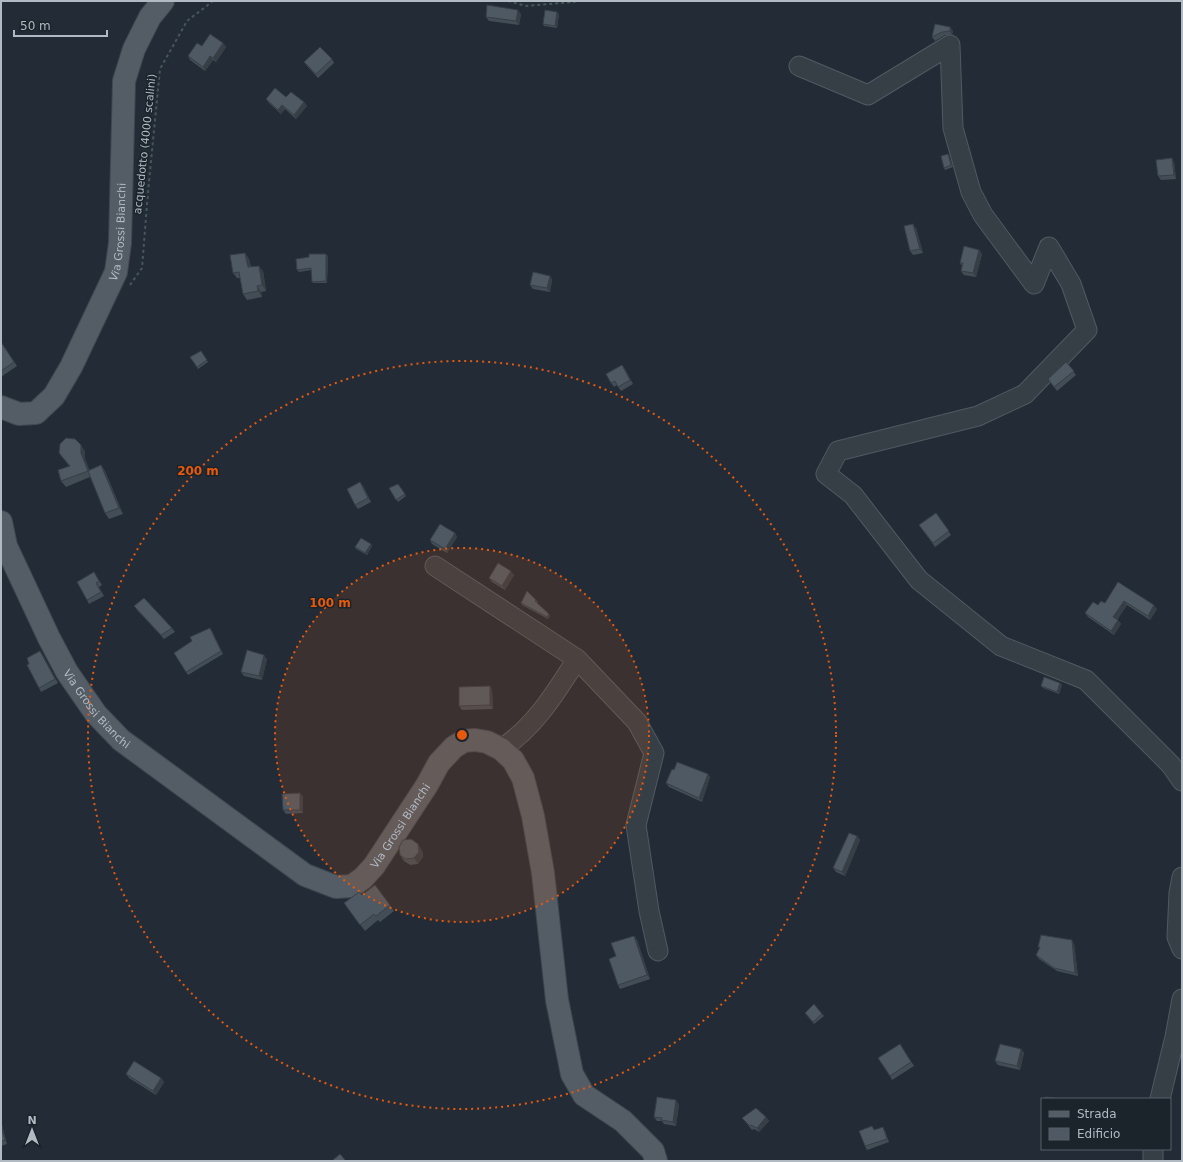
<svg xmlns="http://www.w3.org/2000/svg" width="1183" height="1162" font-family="'DejaVu Sans',sans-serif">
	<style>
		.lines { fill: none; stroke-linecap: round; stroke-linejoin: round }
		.minor-casing { stroke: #515961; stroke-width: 21 }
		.major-casing { stroke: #3f4750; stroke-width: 24 }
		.path { stroke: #465758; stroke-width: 2; stroke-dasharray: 3 3; stroke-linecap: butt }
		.minor { stroke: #363e46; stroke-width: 19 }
		.major { stroke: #545d66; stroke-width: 22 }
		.wall { fill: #434d56 }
		.shaded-wall { fill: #373e46 }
		.building { fill: #4e5964; stroke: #373e46 }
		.ring { fill: none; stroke: #e8590c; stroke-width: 2; stroke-dasharray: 2 4 }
		.labels { text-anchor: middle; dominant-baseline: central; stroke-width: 3; stroke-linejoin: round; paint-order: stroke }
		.street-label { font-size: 11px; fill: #b1b9c3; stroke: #1b232b }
		.centre { fill: #e8590c; stroke: #1b232b; stroke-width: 2 }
		.ring-label { font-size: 12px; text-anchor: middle; font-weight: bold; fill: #e8590c; stroke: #1b232b; stroke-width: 3; stroke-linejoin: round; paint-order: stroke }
	</style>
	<rect width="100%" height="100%" fill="#232c36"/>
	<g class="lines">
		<g class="minor-casing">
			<path id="minor" d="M799,66L868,95L950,45L953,128L971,192L983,215L1034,284L1049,247L1071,284L1087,330L1025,394L978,416L838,451L826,474L853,495L919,580L1001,646L1086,680L1171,765L1182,781
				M435,566L577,659C556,692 535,727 501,749
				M577,659L637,722L654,753L636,825L649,911L658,951
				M1182,877L1179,893L1177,937L1182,949
				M1160,1099L1175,1037L1182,999
				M1153,1149V1161"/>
		</g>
		<g class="major-casing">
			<g id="major">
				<path id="s1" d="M1,407L19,414L36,413L54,396L71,367L116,272L120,243L124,81L134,49L150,17L163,1"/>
				<path id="s2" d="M1,522L6,546L49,638L67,672L96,714L121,740L305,875L336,887L352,886L363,878L374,866L427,785L439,763L454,747L464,741L475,740L487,742L501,749L513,760L523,778L533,816L543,873L557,1000L572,1074L584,1095L623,1121L653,1151L656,1161"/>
			</g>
		</g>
		<path class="path" d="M508,1L526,6L574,2L576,1
			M130,285L142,268L148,192L160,69L187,21L213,1"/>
		<use href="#minor" class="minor"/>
		<use href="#major" class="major"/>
	</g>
	<path class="wall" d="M521,14L519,25L489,21L486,17Z
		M559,14L557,28L544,26L543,24Z
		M950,27L953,31L952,35H945L935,41L932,37Z
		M223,43L226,47L216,62L213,60L205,71L190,60L188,56L202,46Z
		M332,59L334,63L318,78L307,66L304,62Z
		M286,97L304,102L307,106L296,119L285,109L281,114L269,103L266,99Z
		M948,154L949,156L953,167L945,170L944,168Z
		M1174,162L1176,179L1161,180L1158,176Z
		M916,228L923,253L913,255L910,251Z
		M979,250L982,254L976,277L964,275L961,271L962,266L960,263Z
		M245,253L249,259L251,267L263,271L266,291L261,292L262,297L247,300L243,294L240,278H237L233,273Z
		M328,256L327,283H313L312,282L311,270L299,272L297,270L309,257Z
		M550,276L552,280L550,292L533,289L530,285Z
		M1,342L17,366L1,377Z
		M201,351L208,362L198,369L190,357Z
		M1066,362L1076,375L1057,391L1048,379Z
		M625,369L633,384L621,391L617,385L614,387L611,383Z
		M85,451V459L89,470L101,465L105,471L123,514L109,519L105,513L90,477L66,487L61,481L69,466L59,453Z
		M360,482L363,486L371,502L358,509L355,505Z
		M398,484L406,496L398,502L389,488Z
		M936,513L951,535L935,547L919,525Z
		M455,533L457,537L447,553L432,544L430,540Z
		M371,544L372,546L367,555L356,549L355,547Z
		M94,572L102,585L99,587L104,596L89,604L87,600Z
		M514,575L505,590L492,582L489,578Z
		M1118,582L1157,609L1150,620L1127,605L1117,620L1121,624L1114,635L1088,617L1085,613L1098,605L1105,603Z
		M536,600L538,602L537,603L550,616L548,619L522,605L521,603Z
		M134,606L172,628L175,632L164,639L137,610Z
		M212,631L223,654L188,675L174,653Z
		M40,651L58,683L41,692L39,688L29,664Z
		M267,659L262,680L244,676L241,672Z
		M1060,683L1062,685L1059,694L1043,688L1041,686Z
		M490,686L492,690L493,709L462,710L459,706Z
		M674,770L708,774L710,777L702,802L669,787L666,783Z
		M300,793L303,797V813L286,814L283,810Z
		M857,836L860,840L845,876L836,872L833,868Z
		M422,850L423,857L418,864L410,865L404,861L400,855Z
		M362,895L390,905L394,911L380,922L378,920L365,931L348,909Z
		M634,936L637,940L650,979L620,989L618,985L616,956Z
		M1074,944L1078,976L1057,971L1039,959L1036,955L1040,949L1038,947Z
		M814,1004L824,1016L814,1024L805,1013Z
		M900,1044L914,1066L892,1080L890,1076Z
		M1021,1049L1024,1053L1020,1070L998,1065L995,1061Z
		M126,1074L161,1078L164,1082L156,1095L129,1078Z
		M679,1104L676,1126L664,1124L662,1121H657L654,1117Z
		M766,1117L769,1121L759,1132L754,1129L752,1130L742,1118Z
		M1,1124L2,1125L7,1144L1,1146Z
		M874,1129L885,1131L889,1142L867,1150L865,1146Z"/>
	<path class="shaded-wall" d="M518,10L521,14L519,25L516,21Z
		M557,12L559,14L557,28L555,26Z
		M950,27L953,31L952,35L950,31Z
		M223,43L226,47L216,62L213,58Z
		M210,56L213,60L205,71L203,67Z
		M304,102L307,106L296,119L294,115Z
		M282,105L285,109L281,114L278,110Z
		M948,154L949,156L953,167L951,165Z
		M1172,158L1174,162L1176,179L1174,175Z
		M913,224L916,228L923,253L920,249Z
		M979,250L982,254L976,277L973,273Z
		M245,253L249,259L252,273L248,267Z
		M326,254L328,256L327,283L326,281Z
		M259,266L263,271L266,291L262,285Z
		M550,276L552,280L550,292L547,288Z
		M257,286L261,292L262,297L258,291Z
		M622,365L625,369L633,384L630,380Z
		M81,445L85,451V459L92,476L88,471L81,453Z
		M101,465L105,471L123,514L119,508Z
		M360,482L363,486L371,502L368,498Z
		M455,533L457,537L447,553L445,549Z
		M371,544L372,546L367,555L365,553Z
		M511,571L514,575L505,590L502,586Z
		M1124,601L1127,605L1116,621L1113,617Z
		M1154,605L1157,609L1150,620L1148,616Z
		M549,614L550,616L548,619L547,617Z
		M1118,620L1121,624L1114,635L1111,631Z
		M210,628L212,631L223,654L221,651Z
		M40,651L43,655L58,683L55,679Z
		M264,655L267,659L262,680L259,676Z
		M1060,683L1062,685L1059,694L1057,692Z
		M490,686L492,690L493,709L490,705Z
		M708,774L710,777L702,802L699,798Z
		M300,793L303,797V813L300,810Z
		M857,836L860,840L845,876L842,872Z
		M418,844L422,850L423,857L418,864L414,858Z
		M634,936L637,940L650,979L647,975Z
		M1072,940L1074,944L1078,976L1075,973Z
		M1021,1049L1024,1053L1020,1070L1017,1066Z
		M161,1078L164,1082L156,1095L153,1091Z
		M676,1100L679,1104L676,1126L673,1122Z
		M766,1117L769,1121L759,1132L757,1128Z
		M1,1124L2,1125L7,1144L5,1140L1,1127Z
		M883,1127L885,1131L889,1142L887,1139Z"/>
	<path class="building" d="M487,5L518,10L516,21L486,17Z
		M545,10L557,12L555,26L543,24Z
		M935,24L950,27V31L942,32L932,37Z
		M210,34L223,43L213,58L210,56L203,67L188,56L197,43L202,46Z
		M320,47L332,59L316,74L304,62Z
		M275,88L286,97L291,92L304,102L294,115L282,105L278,110L266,99Z
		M948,154L951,165L944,168L941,156Z
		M1172,158L1174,175L1158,176L1156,160Z
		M913,224L920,249L910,251L904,226Z
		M964,246L979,250L973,273L961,271L963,263H960Z
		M245,253L248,267L259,266L262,285L257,286L258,291L243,294L239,272L233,273L230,255Z
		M309,254H326V281L312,282L311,268L297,270L296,259L309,257Z
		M533,272L550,276L547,288L530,285Z
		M1,342L14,362L1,371Z
		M201,351L207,360L197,367L190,357Z
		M1066,362L1074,371L1054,387L1048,379Z
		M622,365L630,380L618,387L615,381L611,383L606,374Z
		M66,438L75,439L81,445V453L88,471L61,481L58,470L70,466L59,453L60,444Z
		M101,465L119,508L105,513L88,471Z
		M360,482L368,498L355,505L347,489Z
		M398,484L405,494L396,500L389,488Z
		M936,513L949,531L933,543L919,525Z
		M440,524L455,533L445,549L430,540Z
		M361,538L371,544L365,553L355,547Z
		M498,563L511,571L502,586L489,578Z
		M94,572L99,581L96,583L101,592L87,600L77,582Z
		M1118,582L1154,605L1148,616L1124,601L1113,617L1118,620L1111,631L1085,613L1093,602L1098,605L1101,601L1105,603Z
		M527,591L536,600L535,601L549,614L547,617L521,603Z
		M144,598L172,628L161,635L134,606Z
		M210,628L221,651L186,672L174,653L192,641L190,637Z
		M247,650L264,655L259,676L241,672Z
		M40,651L55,679L39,688L27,665L29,664L27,658Z
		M1044,677L1060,683L1057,692L1041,686Z
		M490,686V705L459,706V687Z
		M677,762L708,774L699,798L666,783L672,769L674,770Z
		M300,793V810H283L282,794Z
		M849,833L857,836L842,872L833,868Z
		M411,839L418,844L419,852L414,858L406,859L400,855L399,847L403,840Z
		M375,885L390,905L376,916L374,914L360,925L344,903L359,892L362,895Z
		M1041,935L1072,940L1075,973L1054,968L1036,955L1040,947H1038Z
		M634,936L647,975L618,985L609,959L616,956L611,943Z
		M814,1004L822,1014L813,1022L805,1013Z
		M900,1044L911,1062L890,1076L878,1058Z
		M1000,1044L1021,1049L1017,1066L995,1061Z
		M134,1061L161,1078L153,1091L126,1074Z
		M657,1097L676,1100L673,1122L661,1120L662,1118L654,1117Z
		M1045,1097L1055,1098V1099H1045Z
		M756,1108L766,1117L757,1128L751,1125L750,1126L742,1118Z
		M872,1126L874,1130L883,1127L887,1139L865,1146L859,1131Z
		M1,1127L5,1140L1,1141Z
		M340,1154L346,1161H333V1160Z"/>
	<circle cx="462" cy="735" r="187" fill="#e8590c" fill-opacity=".12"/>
	<g class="ring">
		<circle cx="462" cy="735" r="187"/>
		<circle cx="462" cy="735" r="374"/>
	</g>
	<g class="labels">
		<g class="street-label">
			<text transform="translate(145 144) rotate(-84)">acquedotto (4000 scalini)</text>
			<text stroke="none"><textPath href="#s1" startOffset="240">Via Grossi Bianchi</textPath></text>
			<text stroke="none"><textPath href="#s2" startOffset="212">Via Grossi Bianchi</textPath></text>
			<text stroke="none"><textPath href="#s2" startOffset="607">Via Grossi Bianchi</textPath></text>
		</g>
	</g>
	<circle cx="462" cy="735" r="6" class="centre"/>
	<g class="ring-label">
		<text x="198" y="475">200 m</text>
		<text x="330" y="607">100 m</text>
	</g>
	<rect width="1183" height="1162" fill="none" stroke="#b1b9c3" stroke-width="4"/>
	<rect x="1041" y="1098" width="130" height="52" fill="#1b232b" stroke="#575f68"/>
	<rect x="1049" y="1111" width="20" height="6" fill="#545d66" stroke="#575f68"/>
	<text x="1077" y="1118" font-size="12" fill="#b1b9c3">Strada</text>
	<rect x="1049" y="1128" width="20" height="12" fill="#4e5964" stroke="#575f68"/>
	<text x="1077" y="1138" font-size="12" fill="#b1b9c3">Edificio</text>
	<g transform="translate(32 1130)" stroke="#1b232b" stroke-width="3" paint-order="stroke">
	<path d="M0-3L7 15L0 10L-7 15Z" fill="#b1b9c3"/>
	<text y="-6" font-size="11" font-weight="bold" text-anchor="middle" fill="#b1b9c3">N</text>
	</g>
	<path d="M14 30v6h93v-6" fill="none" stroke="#b1b9c3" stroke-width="2"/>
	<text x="20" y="30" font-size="12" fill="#b1b9c3" stroke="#1b232b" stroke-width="3" paint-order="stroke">50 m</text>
</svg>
